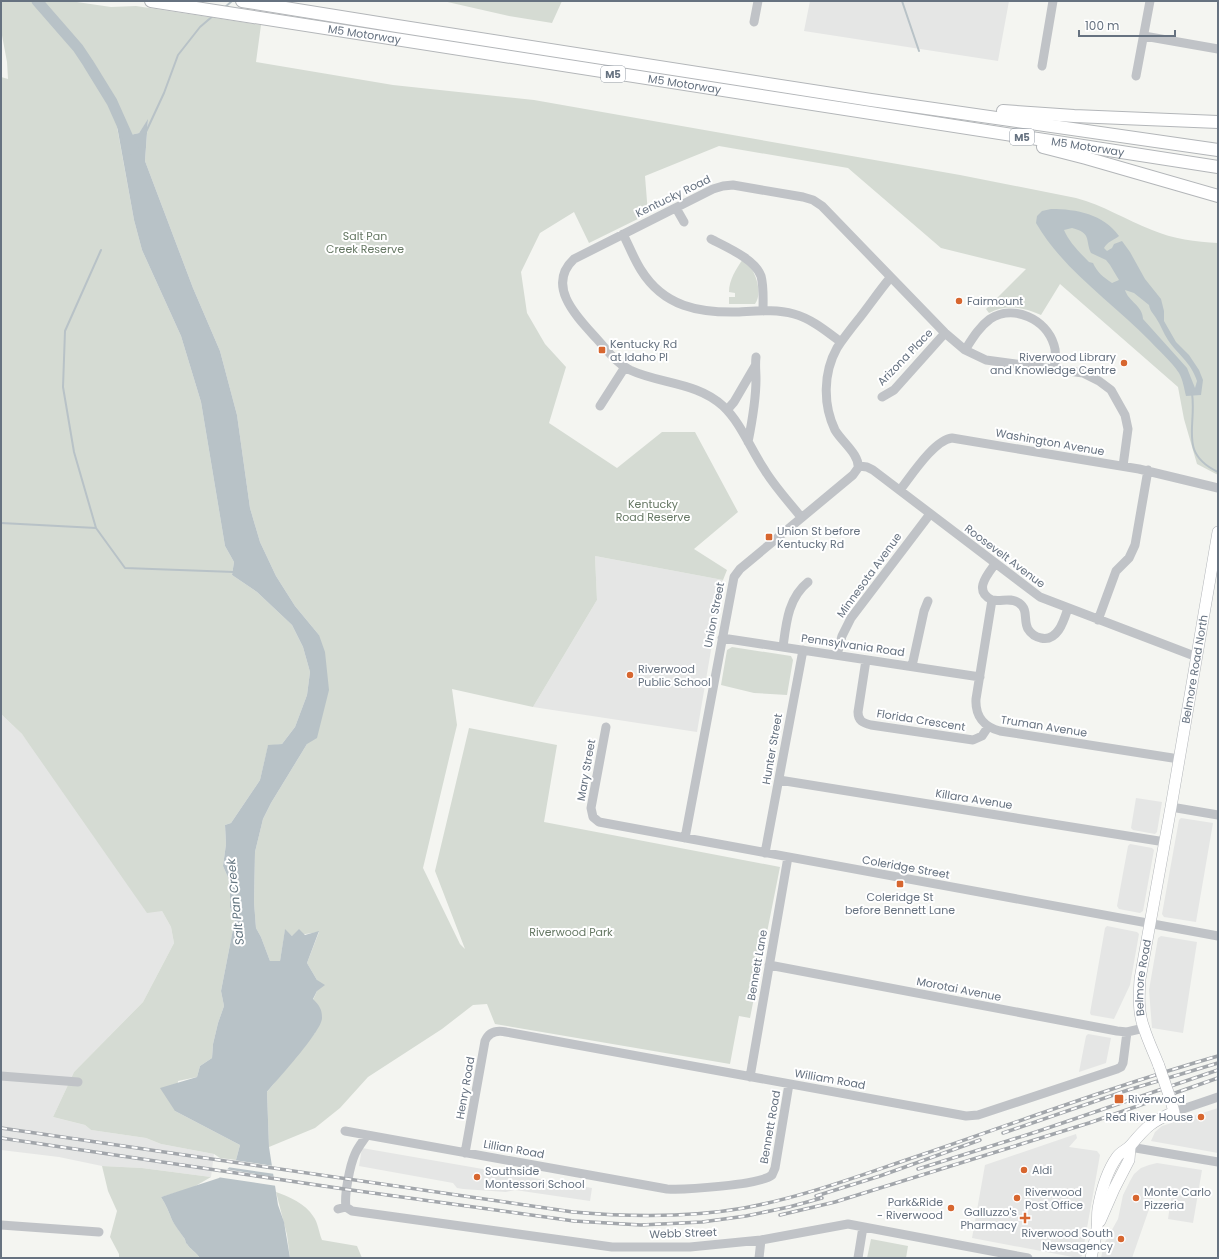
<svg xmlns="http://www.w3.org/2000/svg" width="1219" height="1259" font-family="Poppins,sans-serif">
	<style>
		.built { fill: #e5e6e5 }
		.green { fill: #d5dbd3 }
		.water { fill: #b8c2c7; fill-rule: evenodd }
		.pier { fill: #f4f5f1 }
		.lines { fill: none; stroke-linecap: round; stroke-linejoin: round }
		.stream { stroke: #b8c2c7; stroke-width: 2 }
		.river { stroke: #b8c2c7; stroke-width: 11 }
		.major-casing { stroke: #b2b5b9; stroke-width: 12 }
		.highway-casing { stroke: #b3b6b9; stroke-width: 14 }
		.minor { stroke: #c0c3c7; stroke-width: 9 }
		.major { stroke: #fff; stroke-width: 11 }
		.highway { stroke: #fff; stroke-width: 12 }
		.rail-casing { stroke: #a2a6ab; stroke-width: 3.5 }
		.rail { stroke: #fff; stroke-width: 2; stroke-dasharray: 6; stroke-linecap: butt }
		.major-bridge-casing { stroke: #b2b5b9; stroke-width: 12; stroke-linecap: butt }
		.major-bridge { stroke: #fff; stroke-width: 11 }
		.poi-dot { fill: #d7662f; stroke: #fff; stroke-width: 1.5 }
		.labels { text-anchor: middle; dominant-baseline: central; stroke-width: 4; stroke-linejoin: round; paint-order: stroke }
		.shield { fill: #fff; stroke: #949ca6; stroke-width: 1 }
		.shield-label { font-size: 10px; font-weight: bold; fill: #667280 }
		.street-label { font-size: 11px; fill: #667280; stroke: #fff }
		.park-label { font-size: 11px; fill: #667864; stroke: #fff }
		.poi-label { font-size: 11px; fill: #667280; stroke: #fff; text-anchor: start }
		.water-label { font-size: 12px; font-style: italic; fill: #61737e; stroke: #fff }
	</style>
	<rect width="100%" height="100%" fill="#f4f5f1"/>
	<path class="built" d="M810,1H1009L998,61L804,31Z
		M595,556L723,580L697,732L533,707L597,600Z
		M1,714L22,734L162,911L171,927L174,943L143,1002L74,1072L53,1117L85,1125L91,1130L146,1138L161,1144L214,1154L211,1177L142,1168L102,1166L59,1157L1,1150Z
		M1136,798L1162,802L1157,832L1155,834L1133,830L1131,828Z
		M1181,818L1213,823L1196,922L1164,917L1162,914L1179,820Z
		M1130,844L1152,848L1154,850L1143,911L1140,913L1119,909L1117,906L1128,846Z
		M1107,926L1137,932L1139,934L1130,985L1114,1019L1091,1015L1090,1013L1105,928Z
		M1161,936L1197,942L1183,1033L1152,1028L1149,990L1158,938Z
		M1088,1034L1111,1038L1106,1063L1079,1072L1086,1036Z
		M1218,1108V1153L1151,1141L1155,1132L1162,1126Z
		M1076,1134L1077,1138L1069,1147L1097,1151L1100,1155L1082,1256L1078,1258L972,1238L985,1165Z
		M362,1148L592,1188L590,1201L515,1190L506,1192L463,1189L457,1188L453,1183L359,1166Z
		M1157,1163L1202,1170L1193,1223L1168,1219L1172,1193L1158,1191L1154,1195L1132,1258H1101L1104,1244L1118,1219L1123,1195L1130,1181L1134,1174L1141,1168L1149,1165Z"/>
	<path class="green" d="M1,1H70L111,7L136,6L261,25L256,62L393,85L534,100L960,175L1076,198C1103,205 1126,220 1152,230C1173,239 1196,242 1218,243V475L1197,464L1184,419L1178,387L1060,284L1041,315C1024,307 1006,304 989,313L986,309L1026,269L941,248L848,168L719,146L645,176L648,214L589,243L574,212L540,233L521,272L527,313L545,344L566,367L549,423L617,468L662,432H695L738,512L694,549L727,570L723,580L595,556L597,600L533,707L452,689L457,725L423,868L460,944L465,949L435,871L469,728L557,745L544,822L780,867L750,1018L739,1016L730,1064L495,1024L487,1004L473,1005L442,1029L368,1077L340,1108L315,1128L269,1147L267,1092L315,1033L313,1000L317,991V980L307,963L319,932L292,936L285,930L280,961H270L261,937L256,928L254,902L255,852L263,819L271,803L307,744L319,635L295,606L276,576L260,542L250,508L237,415L220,351L193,288L145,161L148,120L139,133L126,136L117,127L134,220L142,250L181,336L201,402L225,546L234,562L232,575L257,592L292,625L303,647L310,672L307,695L295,727L282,744L268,746L260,780L231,823L225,825L226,844L223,866L230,882V907L235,919L221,991L224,1006L218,1023L213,1044L212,1058L200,1066L197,1077L178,1081L175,1111L240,1145L236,1160L220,1158L214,1154L161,1144L146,1138L91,1130L85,1125L53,1117L74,1072L143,1002L174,943L171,927L162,911L147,913L22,734L1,714V77L8,79L7,62L1,30Z
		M443,1H562L552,23L509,16Z
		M743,259C754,267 764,291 755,304H729V297H735V293L729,292C729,280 736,269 743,259Z
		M732,647L791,656L793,660L787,695L754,693L721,685L727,650Z
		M102,1166L142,1168L211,1177L192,1188L161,1197C166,1205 169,1212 172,1220C176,1227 181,1233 184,1238C186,1240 185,1243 187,1244C190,1249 196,1252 200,1258H119V1254L110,1237L117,1211L108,1191Z
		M276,1192C288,1196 306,1204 313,1216C318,1222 319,1233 322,1240L357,1246L362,1258H290L287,1235Z
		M871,1239L908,1246L906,1258H867Z"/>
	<path class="water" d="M148,119L145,161L193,288L220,351L237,415L250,508L260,542L276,576L295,606L319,635L325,652L329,690L317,738L307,744L271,803L263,819L255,852L254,902L256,928L261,937L270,961H280L285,929L292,936L299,929L305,935L319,931L307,963L317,980L325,985L317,991L313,999C319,1005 322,1009 322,1018C322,1031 278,1079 267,1092L269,1147L276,1192L278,1205L284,1222L290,1258H200C196,1252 190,1249 187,1244C185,1243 186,1240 184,1238C180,1232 175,1226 172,1220C169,1212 166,1205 161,1197L219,1178L236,1160L240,1145L175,1111L160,1088L197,1077L200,1066L212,1058L213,1044L218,1023L224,1006L221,991L235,919L230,907V882L223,866L226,844L225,825L231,823L260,780L268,745L282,744L295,727L307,695L310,672L303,647L292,625L257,592L232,575L234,562L225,546L201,402L181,336L142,250L134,220L117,126L126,136L139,133Z
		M1051,209C1077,209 1103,214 1119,236C1114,240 1107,242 1104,248L1107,251L1112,248L1114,244L1122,241L1130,252L1145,279L1161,299L1164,311V321L1176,342L1189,355L1199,370L1203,380L1201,395L1186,396C1184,388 1183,380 1179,373C1171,361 1159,351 1150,341C1112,302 1064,271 1036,223L1037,216L1042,211ZM1072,228C1092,233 1085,240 1091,253L1106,260L1110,265L1119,280L1112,283C1103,277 1097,272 1093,263L1089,262C1080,253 1069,242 1064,230ZM1125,290L1134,293L1149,305C1150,311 1153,313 1156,318C1161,325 1163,333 1168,340C1178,355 1191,362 1197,381L1195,388L1187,368L1143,319C1143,306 1128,301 1125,290Z"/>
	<path class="pier" d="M233,1160L274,1166L275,1174L227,1167Z
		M225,1169L275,1177L277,1186L217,1177Z"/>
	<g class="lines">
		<path class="stream" d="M902,1L919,51
			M224,8L232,1
			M145,134L164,93L178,55L200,27L214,15
			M101,250L65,331L63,387L74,452L96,528L125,568L234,572
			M1192,393C1197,427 1178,453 1218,472
			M1,523L96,528"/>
		<path class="river" d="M37,1L78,48L88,63L112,102L133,149"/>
		<g class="major-casing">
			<g id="major">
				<path id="s1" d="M1159,1066C1154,1053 1148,1041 1144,1028C1138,1013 1139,995 1140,979L1171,807L1218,532"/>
				<path d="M1100,1221L1114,1189L1129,1160L1130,1147"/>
				<path d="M1091,1258C1093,1248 1096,1238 1097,1228C1098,1221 1097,1215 1098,1209C1101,1192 1107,1171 1117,1157C1120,1152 1127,1150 1131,1145C1147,1126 1151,1122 1174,1112L1171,1101"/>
			</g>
		</g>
		<g class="highway-casing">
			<g id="highway">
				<path id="s2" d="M151,1L1218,167"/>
				<path d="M242,1L397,26L871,100L1218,150"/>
				<path d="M1003,111L1074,116L1218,122"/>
				<path d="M1043,147L1086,158L1218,196"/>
			</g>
		</g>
		<path class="minor" d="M754,22L758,1
			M1144,36L1218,49
			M1042,66L1053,1
			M1136,76L1150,1
			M676,208L684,222
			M623,234C629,246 634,259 641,270C664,307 699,313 739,312C758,311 776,309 794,314C812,319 826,331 841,342
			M711,239C726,247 755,259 761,276C764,287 763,300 763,311
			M965,350C972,339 979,327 990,319C1014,304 1046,319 1054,345C1057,353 1055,361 1054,370
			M882,397L894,390L945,333
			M600,406L625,367
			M727,410L734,402L755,366
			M748,442C752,422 756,400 756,379C756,372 755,365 756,357
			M859,466L867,467L873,470L1040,597L1197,657
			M900,490C911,476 934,440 952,438L1139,469L1218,488
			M801,517C789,502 774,486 764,469C750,448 741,423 723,406C697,382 660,384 630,370C616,363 607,350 597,339C578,318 545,286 574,259L713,189L723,186L733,185L803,197L813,200L822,206L945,333L965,350L986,360L1083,373L1099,381L1111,390L1125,415L1128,429L1123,466
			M992,600C973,591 987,575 995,564
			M1068,608C1064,620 1058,642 1041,638C1036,637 1031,634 1028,629C1023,620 1029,610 1019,603C1010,597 1002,602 992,600L976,699C975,716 984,727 1000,731L1179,759
			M1098,620L1116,571L1129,558L1135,545L1148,470
			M722,638L980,677
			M783,647C786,624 788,598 808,582
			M837,655L842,636L851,618L930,514
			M866,660L858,712C858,721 863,723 871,725L973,740L982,736L988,727
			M912,666L924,611L928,601
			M606,727L591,808L593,817L599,822L1218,936
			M779,780L1165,842
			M1171,807L1218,815
			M685,838L734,577L740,569L853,475L858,468C860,455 842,442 835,430C823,405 823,373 837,348C844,337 853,326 861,316C871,303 880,290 890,278
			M765,853L803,650
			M769,965L1117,1031L1127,1032L1144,1028
			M1,1076L78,1082
			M750,1077L788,857
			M1174,1112L1218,1097
			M345,1131L667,1189C684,1190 760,1185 772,1175L775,1168L789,1084
			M1130,1147L1218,1162
			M465,1153L485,1041C489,1032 497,1030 506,1032L966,1116L978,1115L1117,1069L1121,1067L1123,1063L1127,1032
			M346,1207C344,1195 350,1165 355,1154C358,1147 363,1141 367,1135
			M338,1209L346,1207L352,1211L612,1247H690L761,1240L848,1224L1028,1258
			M1,1225L99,1232
			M759,1258L761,1240
			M858,1258L863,1227"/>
		<use href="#major" class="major"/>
		<use href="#highway" class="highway"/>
		<g class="rail-casing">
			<path id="rail" d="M1,1128L573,1212C630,1217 687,1218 744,1208C804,1197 861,1175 918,1156C1018,1122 1117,1085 1218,1056
				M1003,1133L1128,1090L1218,1063
				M1,1138L344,1189L574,1221L641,1225L702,1222L746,1216L789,1207L822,1198
				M918,1169L1036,1132L1218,1070
				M816,1196L880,1176L980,1140
				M780,1215L835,1202L1089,1123L1218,1078"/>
		</g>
		<use href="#rail" class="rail"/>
		<g class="major-bridge-casing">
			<path id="major-bridge" d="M1159,1066L1171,1101"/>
		</g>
		<use href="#major-bridge" class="major-bridge"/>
	</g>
	<g class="poi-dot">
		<circle cx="959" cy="301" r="4"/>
		<rect x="598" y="346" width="8" height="8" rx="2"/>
		<circle cx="1124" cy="363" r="4"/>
		<rect x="765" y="533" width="8" height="8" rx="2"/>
		<circle cx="630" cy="675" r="4"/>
		<rect x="896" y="880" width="8" height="8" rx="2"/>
		<rect x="1114" y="1094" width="10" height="10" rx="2"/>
		<circle cx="1201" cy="1117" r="4"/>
		<circle cx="1024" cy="1170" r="4"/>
		<circle cx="477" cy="1177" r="4"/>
		<circle cx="1017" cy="1198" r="4"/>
		<circle cx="1136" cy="1198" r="4"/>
		<circle cx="951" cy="1208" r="4"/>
		<path d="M1023 1212h4v4h4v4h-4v4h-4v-4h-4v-4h4z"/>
		<circle cx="1121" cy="1239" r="4"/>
	</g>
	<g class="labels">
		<g class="shield">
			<rect x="601" y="66" width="24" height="16" rx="3"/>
			<rect x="1010" y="129" width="24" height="16" rx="3"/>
		</g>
		<g class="shield-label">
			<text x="613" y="74">M5</text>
			<text x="1022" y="137">M5</text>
		</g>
		<g class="street-label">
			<text stroke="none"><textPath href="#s2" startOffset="216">M5 Motorway</textPath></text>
			<text stroke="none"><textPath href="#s2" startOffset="540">M5 Motorway</textPath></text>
			<text stroke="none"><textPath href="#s2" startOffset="948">M5 Motorway</textPath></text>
			<text transform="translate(673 196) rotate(-26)">Kentucky Road</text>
			<text transform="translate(905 357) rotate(-46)">Arizona Place</text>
			<text transform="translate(1050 442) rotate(10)">Washington Avenue</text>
			<text transform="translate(1005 556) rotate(37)">Roosevelt Avenue</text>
			<text transform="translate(869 575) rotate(-54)">Minnesota Avenue</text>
			<text transform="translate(714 615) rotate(-79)">Union Street</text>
			<text transform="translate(853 645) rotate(8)">Pennsylvania Road</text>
			<text stroke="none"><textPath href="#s1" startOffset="405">Belmore Road North</textPath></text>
			<text transform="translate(921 720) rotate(9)">Florida Crescent</text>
			<text transform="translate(1044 726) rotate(9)">Truman Avenue</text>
			<text transform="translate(772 749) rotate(-80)">Hunter Street</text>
			<text transform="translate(586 770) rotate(-80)">Mary Street</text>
			<text transform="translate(974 799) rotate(9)">Killara Avenue</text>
			<text transform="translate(906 867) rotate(10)">Coleridge Street</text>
			<text transform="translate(757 965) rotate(-80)">Bennett Lane</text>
			<text stroke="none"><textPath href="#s1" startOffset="92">Belmore Road</textPath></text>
			<text transform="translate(959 989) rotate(11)">Morotai Avenue</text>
			<text transform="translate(830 1079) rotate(10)">William Road</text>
			<text transform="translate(465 1088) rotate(-80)">Henry Road</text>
			<text transform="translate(770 1127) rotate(-80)">Bennett Road</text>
			<text transform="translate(514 1149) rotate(10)">Lillian Road</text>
			<text transform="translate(683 1233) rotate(-2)">Webb Street</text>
		</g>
		<g class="park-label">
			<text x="365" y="236">Salt Pan<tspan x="365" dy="13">Creek Reserve</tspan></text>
			<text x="653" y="504">Kentucky<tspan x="653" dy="13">Road Reserve</tspan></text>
			<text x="571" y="932">Riverwood Park</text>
		</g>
		<g class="poi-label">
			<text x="967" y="301">Fairmount</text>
			<text x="610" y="344">Kentucky Rd<tspan x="610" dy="13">at Idaho Pl</tspan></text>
			<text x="1116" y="357" text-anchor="end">Riverwood Library<tspan x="1116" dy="13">and Knowledge Centre</tspan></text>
			<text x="777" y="531">Union St before<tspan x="777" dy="13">Kentucky Rd</tspan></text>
			<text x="638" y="669">Riverwood<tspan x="638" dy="13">Public School</tspan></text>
			<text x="900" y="897" text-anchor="middle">Coleridge St<tspan x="900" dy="13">before Bennett Lane</tspan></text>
			<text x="1128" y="1099">Riverwood</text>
			<text x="1193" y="1117" text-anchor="end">Red River House</text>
			<text x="1032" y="1170">Aldi</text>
			<text x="485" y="1171">Southside<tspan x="485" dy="13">Montessori School</tspan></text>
			<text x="1025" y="1192">Riverwood<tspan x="1025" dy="13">Post Office</tspan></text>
			<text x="1144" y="1192">Monte Carlo<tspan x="1144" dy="13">Pizzeria</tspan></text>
			<text x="943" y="1202" text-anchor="end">Park&amp;Ride<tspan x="943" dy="13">- Riverwood</tspan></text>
			<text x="1017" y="1212" text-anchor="end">Galluzzo's<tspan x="1017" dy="13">Pharmacy</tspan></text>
			<text x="1113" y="1233" text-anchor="end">Riverwood South<tspan x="1113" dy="13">Newsagency</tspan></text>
		</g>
		<g class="water-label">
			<text transform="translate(235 902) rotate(-96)">Salt Pan Creek</text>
		</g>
	</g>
	<rect width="1219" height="1259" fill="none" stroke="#667280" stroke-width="4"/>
	<path d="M1079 30v6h96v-6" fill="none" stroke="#667280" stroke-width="2"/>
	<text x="1085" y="30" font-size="12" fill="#667280" stroke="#ffffff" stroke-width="3" paint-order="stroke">100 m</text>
</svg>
